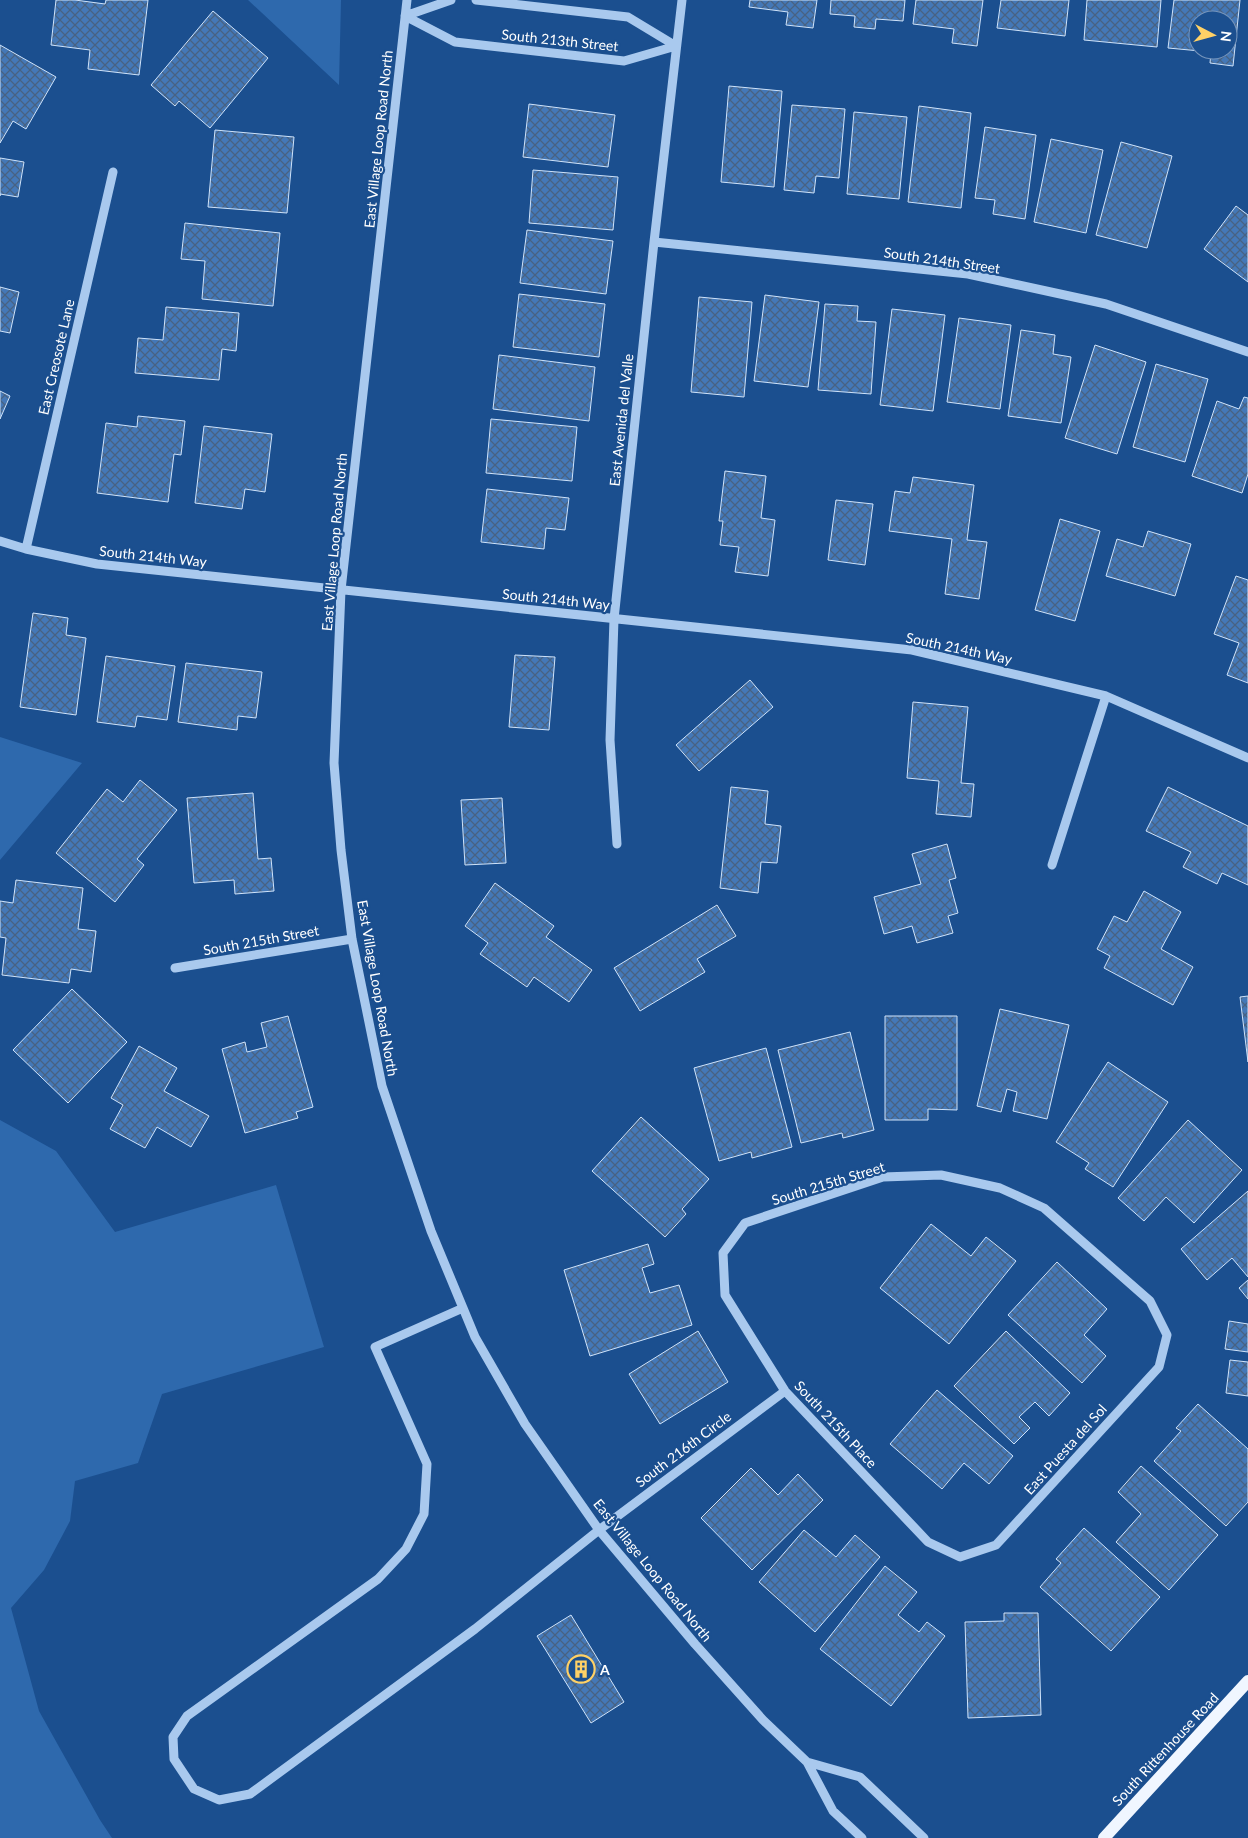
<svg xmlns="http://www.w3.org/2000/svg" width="1248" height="1838" font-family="Lato,sans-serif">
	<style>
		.grass { fill: #2e69ad }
		.building { fill: url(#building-cross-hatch); stroke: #cfe3fa; fill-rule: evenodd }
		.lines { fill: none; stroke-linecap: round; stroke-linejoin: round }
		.minor { stroke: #a9c9ee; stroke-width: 9 }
		.major { stroke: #f0f6ff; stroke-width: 12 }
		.labels { text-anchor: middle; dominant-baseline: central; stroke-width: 4.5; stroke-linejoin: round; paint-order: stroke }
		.street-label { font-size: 14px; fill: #fff; stroke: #1b4f8f }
		.poi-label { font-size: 14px; font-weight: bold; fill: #fff; stroke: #1b4f8f; text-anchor: start }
	</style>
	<defs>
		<pattern id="building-cross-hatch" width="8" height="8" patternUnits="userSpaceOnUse" patternTransform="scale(1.25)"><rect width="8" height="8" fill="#4478b7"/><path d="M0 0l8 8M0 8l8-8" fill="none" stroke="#486282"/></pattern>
	</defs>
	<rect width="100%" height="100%" fill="#1b4f8f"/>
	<path class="grass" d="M248,0H341L339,85Z
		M0,737L82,763L0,860Z
		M0,1120L56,1151L115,1232L276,1185L324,1347L162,1394L138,1463L75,1481L70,1521L44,1570L11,1608L39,1711L100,1820L112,1838H0Z"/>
	<path class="building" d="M56,0H75L105,4L106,0H148L139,75L88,69L90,50L51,45Z
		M750,0H817L813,28L786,25L788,12L749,7Z
		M831,0H905L903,21L876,19L875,29L854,27L855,16L830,14Z
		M916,0H983L977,46L952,43L954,29L913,24Z
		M1001,0H1069L1065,36L997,28Z
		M1087,0H1161L1157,47L1084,40Z
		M1174,0H1240L1233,66L1210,63L1211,52L1168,48ZM1198,20H1228V50H1198Z
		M213,11L268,58L210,128L179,101L175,106L151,85Z
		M0,45L56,77L26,129L13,121L0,143Z
		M729,86L782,91L774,187L721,182Z
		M529,104L615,115L608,167L523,157Z
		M792,105L845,109L839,178L816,176L814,193L784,190Z
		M919,106L971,113L961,208L908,202Z
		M854,112L907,117L899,199L847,194Z
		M985,127L1036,135L1025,219L993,214L995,200L975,198Z
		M215,130L294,137L287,213L208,207Z
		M1051,139L1103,150L1086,233L1034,222Z
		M1121,142L1172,156L1147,248L1096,235Z
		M0,158L24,162L18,197L0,194V196Z
		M533,170L618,177L613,230L529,223Z
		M1236,206L1248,215V282L1204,249Z
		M185,223L280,233L273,306L202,299L205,261L181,259Z
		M527,230L613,241L606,294L520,283Z
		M0,287L19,292L10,333L0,331Z
		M519,294L605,304L599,357L513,347Z
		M765,295L819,302L808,387L754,381Z
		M699,297L752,302L744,397L691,392Z
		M825,304L858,306L857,321L876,322L871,394L818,390Z
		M166,307L239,313L236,351L222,349L219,380L135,373L138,338L163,340Z
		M892,309L945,315L933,411L880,405Z
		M959,318L1011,325L1000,409L947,402Z
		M1021,330L1055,335L1053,354L1071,357L1061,423L1008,416Z
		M1095,345L1146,362L1117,454L1065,438Z
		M499,355L595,367L589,421L493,409Z
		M1156,364L1208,379L1185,462L1133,447Z
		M0,391L10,396L0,419Z
		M1244,397L1248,398V474L1242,493L1192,476L1217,401L1239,409Z
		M138,416L185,421L181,455L174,454L168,502L97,493L106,423L137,427Z
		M491,419L577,427L572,481L486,473Z
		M204,426L272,434L265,492L245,489L242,509L195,503Z
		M725,471L766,476L761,518L775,520L768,576L735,572L739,547L720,545L723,521H719Z
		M913,477L974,485L967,540L987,542L979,599L945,594L952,539L889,531L895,491L910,493Z
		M487,489L569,498L565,530L546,528L544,549L481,542Z
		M836,500L873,504L865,565L828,560Z
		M1060,519L1100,531L1075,621L1035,610Z
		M1148,531L1191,544L1175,596L1106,576L1117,539L1143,547Z
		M1236,576L1248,580V683L1227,675L1239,643L1214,634Z
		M33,613L68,618L66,635L86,638L76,715L20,707Z
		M515,655L555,657L549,730L509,727Z
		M106,656L175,666L167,720L137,716L135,727L97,722Z
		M186,663L262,672L256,718L238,716L237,730L178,722Z
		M750,680L773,707L699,771L676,745Z
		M913,702L968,707L961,783L974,784L971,817L936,814L939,781L907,778Z
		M140,780L177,810L137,859L144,865L115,902L56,853L107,789L123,802Z
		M731,787L768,791L765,824L781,826L777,863L761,862L758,893L720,888Z
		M1168,787L1248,826V885L1222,873L1217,884L1183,867L1191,852L1146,831Z
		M253,793L258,859L271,858L274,891L235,894L234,880L194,883L187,798Z
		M502,798L506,863L465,865L461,800Z
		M947,844L956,878L949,880L958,913L948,916L953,933L917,943L912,926L884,934L874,897L921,884L912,854Z
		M16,880L83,888L78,929L96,931L91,972L71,969L69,983L2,975L6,938L0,937V901L13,903Z
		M495,883L554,926L546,937L592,970L569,1002L534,977L527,987L480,954L488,943L465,926Z
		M1144,891L1181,912L1161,949L1193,967L1173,1005L1104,968L1110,956L1097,949L1114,916L1127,922Z
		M717,905L736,936L697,959L705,972L640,1011L614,968Z
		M72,989L127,1042L68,1103L13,1050Z
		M1248,996V1062L1240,997Z
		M1000,1009L1069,1025L1047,1119L1013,1111L1017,1092L1007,1089L1001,1112L977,1106Z
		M288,1016L313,1107L296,1112L298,1118L245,1133L222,1049L245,1042L247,1052L267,1047L261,1023Z
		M885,1016H957V1110L928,1109V1120H885Z
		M850,1032L874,1130L843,1138L842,1133L801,1143L778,1050Z
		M139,1046L177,1068L164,1091L209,1116L191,1147L157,1127L145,1148L110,1129L123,1105L111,1098Z
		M766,1048L792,1147L752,1158L751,1152L719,1161L694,1068Z
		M1108,1062L1168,1102L1113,1187L1085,1169L1089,1163L1056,1142Z
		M641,1117L709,1179L682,1209L686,1214L665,1237L592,1171Z
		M1188,1120L1242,1170L1194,1223L1166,1197L1144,1221L1118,1198Z
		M1248,1191V1277L1232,1258L1207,1280L1181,1249Z
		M931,1224L971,1256L986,1237L1016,1261L949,1344L880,1288Z
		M648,1244L654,1264L642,1268L650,1293L679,1285L692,1325L590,1356L564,1270Z
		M1057,1262L1107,1309L1084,1335L1106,1356L1082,1383L1008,1315Z
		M1248,1280V1299L1239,1288Z
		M1229,1321L1248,1324V1352L1225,1349Z
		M698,1331L728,1382L660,1424L629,1374Z
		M1006,1331L1070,1393L1049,1416L1035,1402L1019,1417L1030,1428L1014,1444L954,1386Z
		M1230,1360L1248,1362V1396L1226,1393Z
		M937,1390L1013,1456L989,1484L964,1463L942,1489L890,1444Z
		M1198,1404L1248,1449V1502L1226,1526L1154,1461L1181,1431L1176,1428Z
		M1141,1466L1218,1535L1169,1590L1116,1542L1141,1514L1118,1492Z
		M751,1468L778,1495L798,1474L823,1500L752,1570L701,1518Z
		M1084,1528L1160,1597L1111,1651L1040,1587L1061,1563L1056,1559Z
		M804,1530L836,1557L855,1535L880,1557L815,1632L759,1582Z
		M885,1566L917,1592L898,1615L919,1632L927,1622L945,1636L891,1706L820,1649Z
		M1004,1613H1038L1041,1715L968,1718L965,1622L1004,1621Z
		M571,1615L624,1702L591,1723L537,1636Z"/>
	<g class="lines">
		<path class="minor" d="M407,0L341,590L334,763L341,850L352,939L382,1086L431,1231L463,1308L475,1337L525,1424L599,1530L695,1644L763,1720L807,1762L833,1811L862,1838
			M476,0L628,17L676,46
			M405,16L455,42L624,61L676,46
			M405,16L451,0
			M654,242L968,274L1106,304L1248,352
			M0,541L26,549L97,564L912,650L1106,696L1248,758
			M26,549L113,172
			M617,844L610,740L614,619L654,242L682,0
			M1052,865L1106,696
			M175,968L352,939
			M941,1175L1000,1188L1044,1208L1150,1301L1167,1335L1159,1367L996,1545L960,1557L928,1542L785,1391L725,1295L723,1253L745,1223L883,1177Z
			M463,1308L375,1347L427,1464L424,1514L406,1549L378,1579L187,1716L173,1737L174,1759L194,1789L219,1800L250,1794L475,1629L599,1530L785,1391
			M807,1762L860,1777L924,1838"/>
		<path class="major" d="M1104,1838L1248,1681"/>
	</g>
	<defs>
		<g id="building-ring" transform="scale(1.4375)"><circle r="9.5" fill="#1b4f8f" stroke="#ffd166" stroke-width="1.5"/><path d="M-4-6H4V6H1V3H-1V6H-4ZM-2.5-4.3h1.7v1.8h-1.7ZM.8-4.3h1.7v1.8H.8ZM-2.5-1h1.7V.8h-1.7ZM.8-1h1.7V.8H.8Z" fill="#ffd166"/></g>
	</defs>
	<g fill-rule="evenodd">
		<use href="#building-ring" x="581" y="1669"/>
	</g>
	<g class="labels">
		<g class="street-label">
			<text transform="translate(560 40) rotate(6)">South 213th Street</text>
			<text transform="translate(378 139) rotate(-84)">East Village Loop Road North</text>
			<text transform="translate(942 260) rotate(8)">South 214th Street</text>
			<text transform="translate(56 357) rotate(-77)">East Creosote Lane</text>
			<text transform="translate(621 420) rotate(-84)">East Avenida del Valle</text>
			<text transform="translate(334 542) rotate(-85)">East Village Loop Road North</text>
			<text transform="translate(153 556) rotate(6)">South 214th Way</text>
			<text transform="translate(556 599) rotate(6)">South 214th Way</text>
			<text transform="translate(959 648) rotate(12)">South 214th Way</text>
			<text transform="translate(261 940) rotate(-10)">South 215th Street</text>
			<text transform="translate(378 988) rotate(80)">East Village Loop Road North</text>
			<text transform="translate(828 1183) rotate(-17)">South 215th Street</text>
			<text transform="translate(836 1424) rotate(47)">South 215th Place</text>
			<text transform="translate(683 1449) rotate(-37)">South 216th Circle</text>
			<text transform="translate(1065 1449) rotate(-48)">East Puesta del Sol</text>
			<text transform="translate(653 1570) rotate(51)">East Village Loop Road North</text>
			<text transform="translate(1165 1749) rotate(-47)">South Rittenhouse Road</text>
		</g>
		<g class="poi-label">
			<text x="600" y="1669">A</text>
		</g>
	</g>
	<g transform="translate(1213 35) rotate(96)"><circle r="24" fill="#1b4f8f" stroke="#7695bc"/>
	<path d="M0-4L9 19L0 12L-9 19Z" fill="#ffd166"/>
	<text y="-8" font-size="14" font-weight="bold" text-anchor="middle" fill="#ffffff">N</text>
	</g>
</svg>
